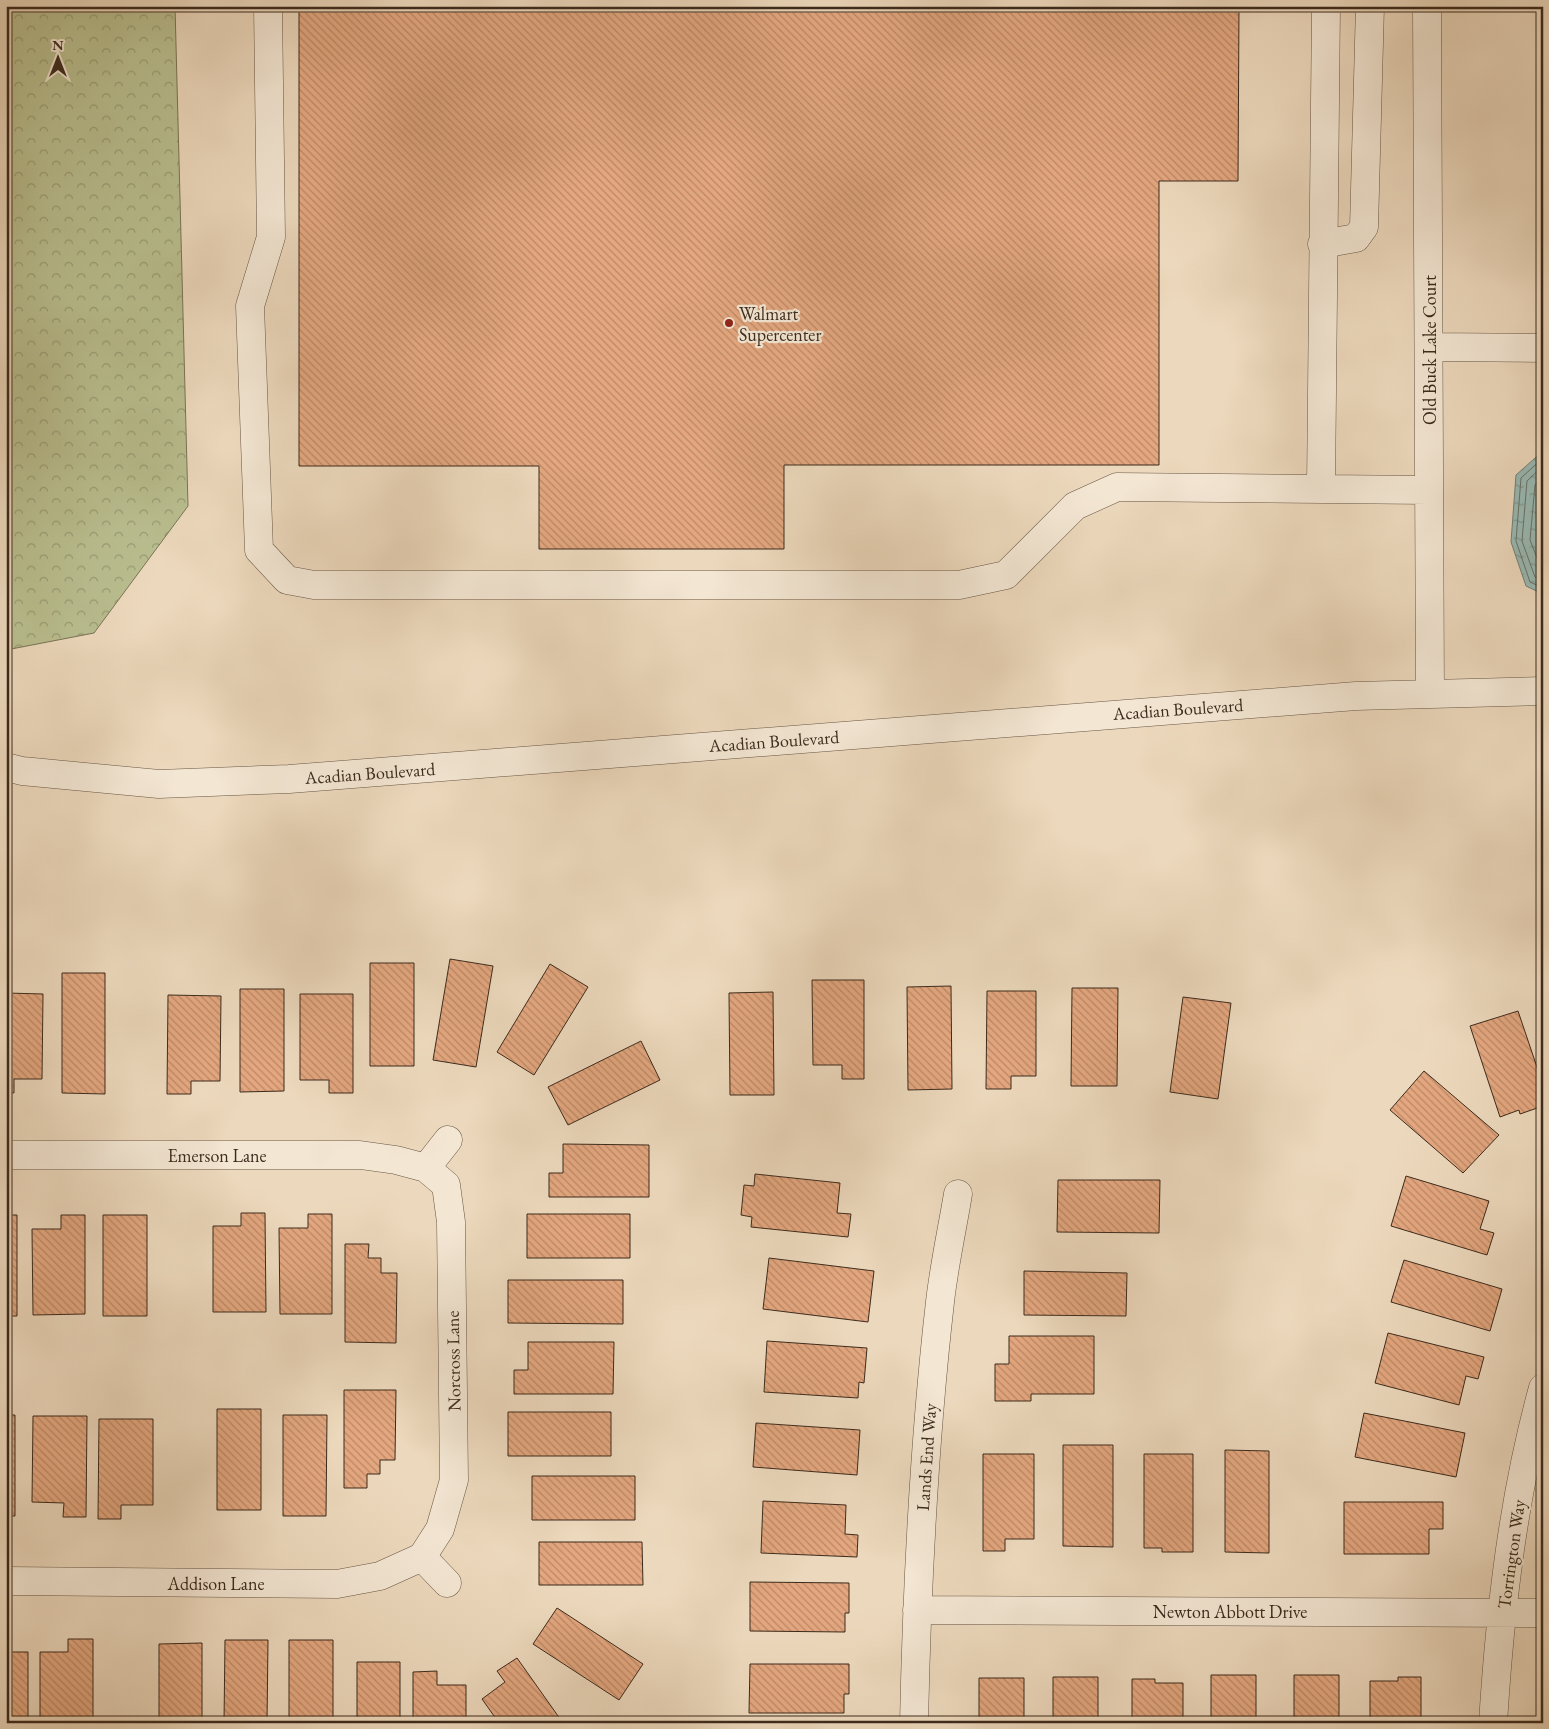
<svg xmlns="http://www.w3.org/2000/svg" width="1549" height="1729" font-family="'EB Garamond',serif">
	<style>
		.forest { fill: url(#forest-crowns); stroke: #7a7456 }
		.water { fill: url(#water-ripples); stroke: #748077 }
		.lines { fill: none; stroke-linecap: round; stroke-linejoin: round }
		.shore { stroke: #6a7268; stroke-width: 1 }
		.building { fill: url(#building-back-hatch); stroke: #3c2b1d }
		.minor-casing { stroke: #685645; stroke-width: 29 }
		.minor { stroke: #f3e6d3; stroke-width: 28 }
		.poi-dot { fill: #8f2418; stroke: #f3e6d3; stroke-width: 2 }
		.labels { text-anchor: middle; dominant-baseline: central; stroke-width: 4.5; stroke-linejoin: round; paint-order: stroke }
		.poi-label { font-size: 18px; fill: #3c2b1d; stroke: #f3e6d3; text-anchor: start }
		.street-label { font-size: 18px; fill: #3c2b1d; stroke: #f3e6d3 }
	</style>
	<defs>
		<pattern id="forest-crowns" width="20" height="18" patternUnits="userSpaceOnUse" patternTransform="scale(1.25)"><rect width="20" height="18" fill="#b9be8f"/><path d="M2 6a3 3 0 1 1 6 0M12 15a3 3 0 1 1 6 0" fill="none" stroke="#989b74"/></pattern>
		<pattern id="water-ripples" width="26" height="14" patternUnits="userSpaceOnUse" patternTransform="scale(1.25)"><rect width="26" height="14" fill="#99b9b3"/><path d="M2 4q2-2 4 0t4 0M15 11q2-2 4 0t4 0" fill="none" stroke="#7e9791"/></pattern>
		<pattern id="building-back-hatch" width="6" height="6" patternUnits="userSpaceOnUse" patternTransform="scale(1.25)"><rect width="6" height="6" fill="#e4a77f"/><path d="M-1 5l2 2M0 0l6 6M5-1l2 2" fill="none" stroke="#ba8867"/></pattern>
	</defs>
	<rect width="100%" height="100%" fill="#ecd8bc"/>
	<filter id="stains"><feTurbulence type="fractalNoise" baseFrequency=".004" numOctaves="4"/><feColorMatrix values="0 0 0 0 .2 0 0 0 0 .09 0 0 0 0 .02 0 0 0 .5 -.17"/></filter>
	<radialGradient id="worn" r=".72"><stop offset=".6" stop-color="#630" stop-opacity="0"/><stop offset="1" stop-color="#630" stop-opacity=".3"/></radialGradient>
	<path class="forest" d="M6,6H175L188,506L94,633L6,650Z"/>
	<path class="water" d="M1543,451V594L1526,586L1511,542L1516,475Z"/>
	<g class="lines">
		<path class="shore" d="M1543,458L1521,478L1516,541L1530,582L1543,588
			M1543,466L1527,481L1522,541L1535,577L1543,581
			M1543,476L1535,485L1530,540L1543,573"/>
	</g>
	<path class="building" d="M299,6H1239L1238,181H1159V465H784V549H539V466H299Z
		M450,959L493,966L476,1067L433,1060Z
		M370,963H414V1066H370Z
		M550,964L588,987L534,1075L497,1052Z
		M62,973H105V1094L62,1093Z
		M812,980H864V1079H842V1065H813Z
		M951,986L952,1089L908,1090L907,987Z
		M1072,988H1118L1117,1086H1071Z
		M240,989H284V1091L240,1092Z
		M987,991H1036V1076H1011V1089H986Z
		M773,992L774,1095H730L729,993Z
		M6,993L43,994L42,1079H14V1093L6,1092Z
		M300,994H353V1093H329V1080H300Z
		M168,995L221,996L220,1081H191V1094H167Z
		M1183,997L1231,1003L1218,1099L1170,1092Z
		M1518,1011L1543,1085V1106L1520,1114L1519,1110L1500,1117L1470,1026Z
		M641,1041L660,1080L568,1125L548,1087Z
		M1424,1071L1499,1135L1463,1173L1390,1110Z
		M563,1144L649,1145V1197H549V1173H563Z
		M755,1174L840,1183L837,1213L851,1214L848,1237L751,1227L752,1217L741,1215L744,1185L754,1186Z
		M1406,1176L1489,1201L1480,1229L1494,1233L1487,1255L1391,1226Z
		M1058,1180H1160L1159,1233L1057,1232Z
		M241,1213H265L266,1312H213V1226H241Z
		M308,1214H332V1314H280L279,1228H308Z
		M527,1214H630V1258H527Z
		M6,1215H17V1316H6Z
		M61,1215H85V1314L33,1315L32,1229H61Z
		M103,1215H147V1316H103Z
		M345,1244H369L368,1258H381V1273H397L396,1343L345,1342Z
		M769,1258L874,1271L868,1322L763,1309Z
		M1404,1260L1502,1289L1490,1331L1391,1302Z
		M1024,1271L1127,1273L1126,1316L1024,1315Z
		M508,1280H623V1324L508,1323Z
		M1388,1333L1484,1357L1478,1379L1466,1376L1459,1405L1375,1383Z
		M1009,1336H1094V1394H1031V1401H995V1364H1009Z
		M767,1341L867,1348L864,1383L859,1382L858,1398L764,1392Z
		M528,1342H614L613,1394H514V1370H528Z
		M344,1390H396L395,1460H380V1474H367V1488H344Z
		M217,1409H261V1510H217Z
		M508,1412H611V1456H508Z
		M1364,1413L1465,1433L1456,1477L1355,1457Z
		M6,1415H15V1516H6Z
		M283,1415H327L326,1516H283Z
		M33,1416H87L86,1517H63L64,1503L32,1502Z
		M99,1419H153V1505H121V1519H98Z
		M756,1423L860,1430L857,1475L753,1467Z
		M1063,1445H1113V1547L1063,1546Z
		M1225,1450L1269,1451V1553L1225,1552Z
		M983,1454H1034V1539H1005V1551H983Z
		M1144,1454H1193V1552H1162V1548H1144Z
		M532,1476H635V1520H532Z
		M763,1501L846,1505L845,1534L858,1535L857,1557L761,1553Z
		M1344,1502H1443V1529H1429V1554H1344Z
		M539,1542H642L643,1585H539Z
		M750,1582L849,1583V1613H845V1632L750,1631Z
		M557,1608L643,1664L619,1700L533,1644Z
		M68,1639H93V1723H40V1652H68Z
		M225,1640H268L267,1723H224Z
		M289,1640H333V1723H289Z
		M202,1643V1723H159V1644Z
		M6,1652H28V1723H6Z
		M517,1658L563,1723H499L482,1699L505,1682L497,1671Z
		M357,1662H400V1723H357Z
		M750,1664H849V1694H844V1713H749Z
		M437,1671V1685H466V1723H413V1672Z
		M1211,1675H1256V1723H1211Z
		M1294,1675H1339V1723H1294Z
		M1053,1677H1098V1723H1053Z
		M1398,1677H1421V1723H1370V1681H1398Z
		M979,1678H1024V1723H979Z
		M1132,1679H1155V1683H1183V1723H1132Z"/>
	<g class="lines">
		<g class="minor-casing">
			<path id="minor" d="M268,6L271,237L250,306L259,550L287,580L314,585H959L1006,575L1075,506L1117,487L1429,490
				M1427,6L1430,694
				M1322,244L1356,238L1364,227L1370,6
				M1429,347L1543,348
				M1321,489L1326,6
				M6,767L22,771L159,784L289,779L1356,696L1543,691
				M6,1155H360L396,1160L426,1168L446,1185L451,1222L454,1480L440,1529L422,1557
				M426,1168L448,1140
				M422,1557L447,1583
				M6,1581L337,1584L380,1576L422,1557
				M917,1610L1543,1613
				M914,1723C917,1582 924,1442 940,1302C944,1266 952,1230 958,1194
				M1493,1723C1500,1611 1513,1496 1543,1388"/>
		</g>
		<use href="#minor" class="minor"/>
	</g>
	<circle class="poi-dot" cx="729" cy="323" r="5"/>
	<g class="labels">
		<g class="poi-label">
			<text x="739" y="313">Walmart<tspan x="739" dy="21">Supercenter</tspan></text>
		</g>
		<g class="street-label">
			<text transform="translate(1429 350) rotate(-90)">Old Buck Lake Court</text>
			<text transform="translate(1178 709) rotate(-4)">Acadian Boulevard</text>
			<text transform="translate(774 741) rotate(-4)">Acadian Boulevard</text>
			<text transform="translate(370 773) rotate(-4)">Acadian Boulevard</text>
			<text x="217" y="1155">Emerson Lane</text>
			<text transform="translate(453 1361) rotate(-91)">Norcross Lane</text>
			<text transform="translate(926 1457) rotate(-86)">Lands End Way</text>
			<text transform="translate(1511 1554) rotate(-82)">Torrington Way</text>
			<text x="216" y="1583">Addison Lane</text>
			<text x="1230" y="1611">Newton Abbott Drive</text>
		</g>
	</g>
	<rect width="1549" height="1729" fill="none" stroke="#ecd8bc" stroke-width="25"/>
	<rect x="8" y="8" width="1534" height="1714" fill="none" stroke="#3c2b1d" stroke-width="2.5"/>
	<rect x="12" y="12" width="1524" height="1704" fill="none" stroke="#3c2b1d"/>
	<g transform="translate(58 58)" stroke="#f3e6d3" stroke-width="4" paint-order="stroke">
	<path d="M0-4L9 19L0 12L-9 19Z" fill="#3c2b1d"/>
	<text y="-8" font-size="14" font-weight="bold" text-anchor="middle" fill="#3c2b1d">N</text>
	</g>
	<rect width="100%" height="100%" filter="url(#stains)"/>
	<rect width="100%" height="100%" fill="url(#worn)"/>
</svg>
